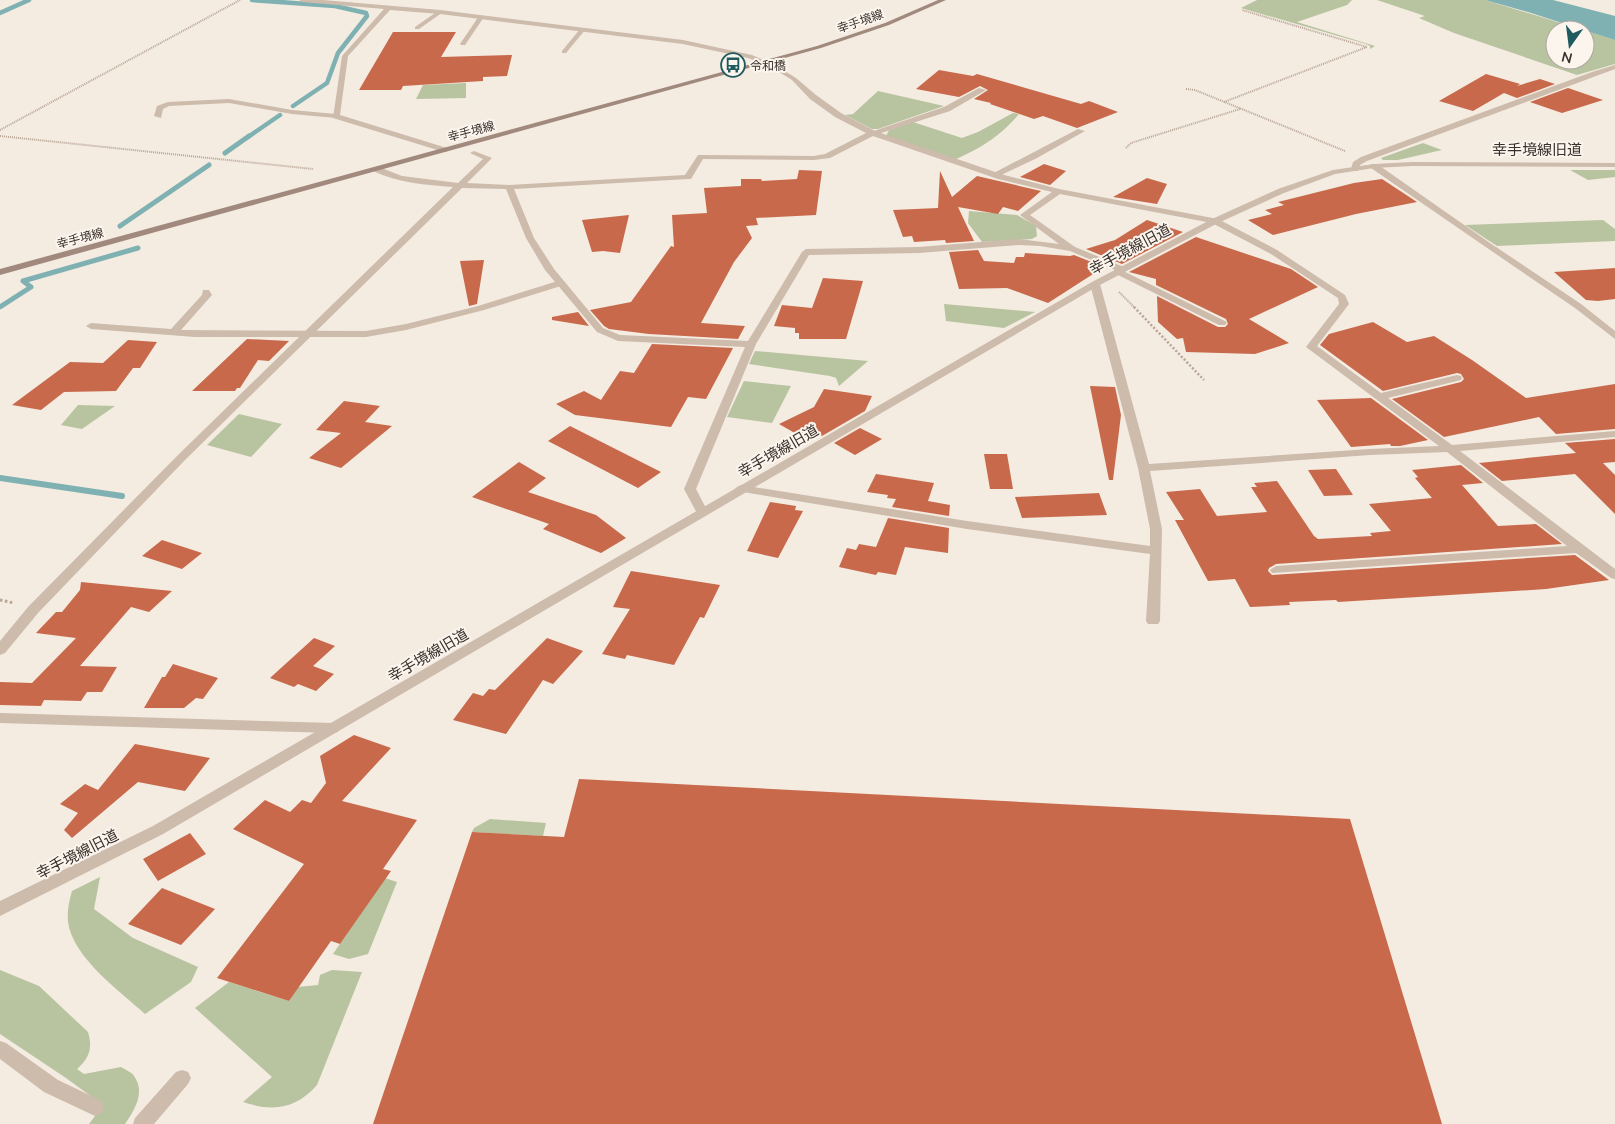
<svg xmlns="http://www.w3.org/2000/svg" width="1615" height="1124" font-family="Mulish,'Noto Sans JP',sans-serif">
	<style>
		.green { fill: #b8c4a0 }
		.water { fill: #7fb0b2 }
		.lines { fill: none; stroke-linecap: round; stroke-linejoin: round }
		.stream-far2 { stroke: #7fb0b2; stroke-width: 4.5 }
		.stream-far1 { stroke: #7fb0b2; stroke-width: 5 }
		.stream { stroke: #7fb0b2; stroke-width: 6 }
		.building { fill: #c8694b }
		.path-far2 { stroke: #b9a596; stroke-width: 2; stroke-dasharray: 1 1; stroke-linecap: butt }
		.path-far1 { stroke: #b9a596; stroke-width: 2.5; stroke-dasharray: 2 2; stroke-linecap: butt }
		.path { stroke: #b9a596; stroke-width: 3; stroke-dasharray: 2.5 2.5; stroke-linecap: butt }
		.service { fill: #cdbbac; fill-rule: evenodd }
		.minor { fill: #cdbbac; fill-rule: evenodd }
		.tertiary { fill: #cdbbac; fill-rule: evenodd }
		.secondary { fill: #a18a7d; fill-rule: evenodd }
		.labels { text-anchor: middle; dominant-baseline: central; stroke-width: 4; stroke-linejoin: round; paint-order: stroke }
		.far-street-label { font-size: 12px; fill: #3b302b; stroke: #fbf5ee }
		.far-poi-label { font-size: 12px; fill: #3b302b; stroke: #fbf5ee; text-anchor: start }
		.street-label { font-size: 15px; fill: #3b302b; stroke: #fbf5ee }
	</style>
	<rect width="100%" height="100%" fill="#f4ebe1"/>
	<path class="green" d="M1257,0H1352L1347,5L1297,22L1375,46L1370,49V46L1366,44L1241,8Z
		M1377,0H1485L1584,30H1555V60H1585V30L1615,40V64L1577,75L1454,33L1419,18L1425,16Z
		M466,83V98L416,99L423,85Z
		M878,91L944,106L878,129H872L845,115L853,114Z
		M1013,113L1019,114C998,138 982,147 954,160L886,136L889,130L913,122L962,138L978,132Z
		M1423,143L1442,150L1398,160H1383L1381,158Z
		M1570,170H1615V177L1588,180Z
		M969,211L1017,215L1036,226L1037,236L1032,239L982,242L968,223Z
		M1603,220L1615,229V241L1497,246L1465,225Z
		M944,304L1035,312L1004,328L946,321Z
		M755,351L868,361L839,386L836,378L830,376L749,364Z
		M744,381L791,386L772,423L727,417Z
		M78,405L115,406L82,429L61,425Z
		M239,414L282,424L251,457L207,445Z
		M490,819L546,823L543,836L472,832L474,828Z
		M100,877L94,909L133,938L198,967L191,982L145,1014C120,991 73,958 68,922C67,911 69,901 72,891Z
		M385,878L397,882L368,954L349,959L333,954Z
		M0,970L39,986L88,1032C93,1049 89,1058 77,1069L84,1074L121,1067C125,1070 132,1072 134,1076C146,1092 134,1111 125,1124H89L103,1105L66,1078L0,1034Z
		M332,970L362,972L317,1085C296,1109 273,1112 243,1102L272,1077L195,1008L229,982L289,1001L298,987L318,985L320,975Z"/>
	<path class="water" d="M1485,0H1553L1615,16V40L1528,12Z"/>
	<g class="lines">
		<path class="stream-far2" d="M252,0L335,6L366,13L367,16L338,53L327,83L293,106
			M0,13L29,0
			M248,137L280,115"/>
		<path class="stream-far1" d="M225,153L249,136
			M120,226L209,165
			M0,307L31,287L23,281L138,248"/>
		<path class="stream" d="M0,478L122,496"/>
	</g>
	<path class="building" d="M393,32H456L441,57L512,55L507,76L483,77V81L403,86L401,90H359Z
		M939,70L973,76L977,74L1081,104L1089,101L1118,112L1077,128L1043,116L1034,119L990,104L991,103L974,99L988,90L980,86L959,97L916,89Z
		M1486,74L1520,84L1517,86L1540,79L1555,84L1517,98L1504,93L1473,111L1439,101Z
		M1568,88L1603,100L1562,113L1530,102Z
		M1044,164L1066,171L1050,185L1020,177Z
		M799,170L822,171L816,215L756,218L758,225L746,226L752,238L734,262L701,323L745,326L738,339L649,334L609,329L604,326L590,310L631,302L671,246L674,247L672,215L707,213L704,188L741,186V179H761L762,181L797,179Z
		M940,171L952,197L977,176L1041,191L1018,211L1003,207L998,214L958,207L974,241L946,243L945,240L914,242L912,236L903,237L893,210L938,208Z
		M1147,178L1167,184L1157,204L1113,197Z
		M1382,179L1417,202L1356,214L1273,235L1248,220L1272,214L1265,210L1284,205L1278,202L1354,183Z
		M629,215L620,253L603,251L592,252L582,220Z
		M1147,220L1183,232L1122,264L1086,249L1115,240Z
		M1196,237L1291,269L1318,287L1249,319L1289,343L1255,354L1186,352L1183,338L1177,339L1158,322L1157,296L1218,327H1225L1228,324L1226,319L1156,285V279L1129,272Z
		M978,250L984,261L1014,263L1016,257H1024L1025,253L1070,256L1074,255L1104,267L1048,303L1007,288L959,289L949,252Z
		M484,260L477,304L469,306L460,261Z
		M1615,268V299L1598,301L1586,300L1554,272Z
		M823,278L863,281L846,339H799V333H795V328L774,326L782,305L812,308Z
		M578,312L589,326L552,320V317Z
		M1373,322L1407,342L1434,336L1472,360L1526,398L1615,384V429L1556,434L1539,417L1444,437L1392,399L1461,382L1464,379L1461,374L1457,373L1383,391L1320,345L1329,334Z
		M247,339L289,341L269,361L258,360L240,388H237L235,391H192Z
		M128,340L157,342L140,368H133L116,391L64,392L41,410L12,405L70,362L103,363Z
		M652,344L733,348L706,399L688,397L671,427L575,415L556,404L584,391L601,400L620,371L634,373Z
		M1090,386L1115,387L1121,415L1113,480H1109Z
		M824,389L872,396L865,411L822,436L812,430L800,436L779,424L814,407Z
		M1371,398L1428,440L1400,446H1391L1390,444L1351,447L1317,400Z
		M344,401L380,406L365,422L392,426L341,468L309,458L341,433L316,430Z
		M570,426L661,472L638,488L548,441Z
		M860,428L882,439L855,455L834,443Z
		M1615,439V462L1603,463L1615,475V514L1575,474L1502,481L1479,463L1576,453L1565,443Z
		M984,454H1007L1013,489H990Z
		M519,462L546,478L528,492L596,515L626,538L601,553L543,529L549,524L472,497Z
		M1461,465L1483,483L1462,485L1498,526L1536,524L1562,544L1276,564L1269,568L1268,571L1272,575L1575,555L1609,580L1546,589L1338,602L1336,600L1289,602L1290,605L1250,607L1235,579L1208,581L1175,520H1184L1166,492L1200,489L1217,516L1267,512L1251,487H1257L1254,483L1277,481L1314,536L1318,539L1372,536L1370,533L1391,531L1369,504L1432,498L1415,478L1418,477L1412,470Z
		M1336,469L1353,495L1324,496L1308,470Z
		M876,474L934,483L928,501L950,505L949,516L892,507L896,499L887,498L888,495L867,492Z
		M1099,493L1107,515L1022,518L1015,497Z
		M770,502L796,506L795,510L803,511L778,558L747,551Z
		M888,518L949,528L948,553L905,547L896,575L878,572L876,575L839,567L847,548L856,550L859,544L876,547Z
		M162,540L202,553L182,569L142,556Z
		M631,571L720,585L704,618L700,617L674,665L627,655L625,659L602,654L630,609L613,607Z
		M81,582L172,591L149,612L131,607L80,666L117,667L102,692H87L81,701L44,700L41,706L0,705V682L32,683L76,638L36,633L56,612H62L80,590Z
		M314,638L335,646L313,666L334,674L316,691L298,684L294,687L270,678Z
		M547,638L583,651L553,684L543,680L506,734L453,720L473,693L483,696L489,689L495,690Z
		M173,664L218,678L203,699L196,698L184,708H144L162,677H165Z
		M354,735L391,748L342,801L417,820L383,869L391,871L340,944L331,941L289,1001L217,978L304,864L233,829L265,800L290,812L302,800L311,803L326,783L320,756Z
		M135,744L210,758L185,791L138,782L72,838L64,830L78,813L60,804L85,784L98,790Z
		M579,779L1350,819L1442,1124H373L472,832L564,837Z
		M190,833L206,854L158,881L143,859Z
		M162,888L215,909L181,945L128,924Z"/>
	<g class="lines">
		<path class="path-far2" d="M1186,89L1195,90L1345,151
			M1224,102L1367,47L1242,10
			M0,130L240,0
			M0,136L313,169
			M1126,148L1131,143L1240,109
			M1119,292L1135,308"/>
		<path class="path-far1" d="M1134,307L1204,380"/>
		<path class="path" d="M0,600L14,603"/>
		<path class="service" d="M438,11L443,12L419,29H415V27Z
			M479,16L484,17L465,45H461L460,44Z
			M580,29L585,30L566,53H562V51Z
			M979,88L986,90L950,111L875,135L868,133L944,107Z
			M229,99L292,110L336,114L340,116L336,118L292,114L229,103L169,106L163,109L161,118L154,116L157,106L168,102Z
			M1078,129L1085,131L1037,158L997,177L990,175Z
			M1371,164H1377L1500,250L1499,252H1493L1371,168Z
			M1117,268L1225,321L1227,323L1225,325H1219L1114,273V269Z
			M561,280L566,283L564,285L484,310L406,330L366,337H195L91,329L86,326L91,323L171,329L202,295L203,290H209L212,295L181,330L366,331L406,324L478,306Z
			M0,713L333,723L338,724L340,728L338,732L333,733L0,723Z
			M0,1041L6,1043L58,1080L102,1101L104,1107L102,1113L95,1116L44,1092L0,1059Z
			M182,1070L188,1072L191,1078L188,1084L154,1124H133L135,1118L176,1072Z"/>
		<path class="minor" d="M299,0H323L440,10L683,40L752,55L775,65L796,78L816,95L841,113L875,131L1004,175L1059,189L1218,219L1277,250L1345,295L1349,304L1317,346L1381,393L1457,375L1461,376L1462,378L1461,380L1388,398L1452,445L1615,431V437L1460,451L1615,569V579L1611,578L1576,553L1272,573L1270,570L1276,566L1567,546L1447,452L1370,455L1150,471L1162,529L1160,621L1158,624H1148L1146,621L1150,554L967,529L737,491L735,489L737,487L741,485L967,521L1150,546V529L1138,468L1090,284L1095,281L1100,284L1149,464L1370,449L1439,446L1306,347L1339,304L1338,298L1271,254L1212,223L1060,194L1030,215L1075,247L1124,267V271H1118L1070,251L1040,246L1019,245L919,253L809,255L756,344L696,489L708,512L702,516L698,515L684,489L745,347L618,341L597,332L545,270L526,238L506,189L462,188L185,460L38,613L5,653L0,655V641L28,607L177,456L453,187C426,185 398,183 373,171V167H379L402,176L458,183L483,159L470,153L474,151L492,158L467,183L509,185L685,175L698,155H701L814,156L825,154L866,133L835,117L810,99L792,80L771,67L748,58L683,44L440,14L390,10L348,56L340,115L447,148V152H444L333,118L342,56L384,9L302,2ZM873,136L998,179L1052,192L1020,215L1059,244L1019,239L919,247L806,249L802,252L748,341L620,335L603,328L554,269L534,238L514,189L688,179H691L703,159L814,160L830,158Z
			M1615,65V69L1367,161L1360,165L1358,171L1351,169L1353,162L1361,157L1592,72Z
			M1496,247L1581,304L1615,331V339L1575,308L1493,252V248Z"/>
		<path class="tertiary" d="M1412,162L1615,163V167L1412,166L1374,168L1335,174L1284,193L1218,223L1098,286L163,834L0,916V901L153,826L1092,282L1212,219L1278,189L1333,170L1374,164Z"/>
		<path class="secondary" d="M938,0H946L889,25L821,48L0,275V269L817,46L885,23Z"/>
	</g>
	<defs>
		<g id="bus-ring" transform="scale(1.25)"><circle r="9.5" fill="#fbf5ee" stroke="#1f5a5e" stroke-width="1.5"/><path d="M-5-6H5V4H4V6H2V4H-2V6H-4V4H-5ZM-3.5-4V0h7V-4ZM-3.5 1.2v1.5H-2V1.2ZM2 1.2v1.5H3.5V1.2Z" fill="#1f5a5e"/></g>
	</defs>
	<g fill-rule="evenodd">
		<use href="#bus-ring" x="733" y="65"/>
	</g>
	<g class="labels">
		<g class="far-street-label">
			<text transform="translate(860 21) rotate(-19)">幸手境線</text>
			<text transform="translate(471 131) rotate(-15)">幸手境線</text>
			<text transform="translate(80 238) rotate(-15)">幸手境線</text>
		</g>
		<g class="far-poi-label">
			<text x="750" y="65">令和橋</text>
		</g>
		<g class="street-label">
			<text x="1537" y="149">幸手境線旧道</text>
			<text transform="translate(1130 249) rotate(-28)">幸手境線旧道</text>
			<text transform="translate(778 451) rotate(-30)">幸手境線旧道</text>
			<text transform="translate(428 655) rotate(-30)">幸手境線旧道</text>
			<text transform="translate(77 854) rotate(-27)">幸手境線旧道</text>
		</g>
	</g>
	<g transform="translate(1570 45) rotate(194)"><circle r="24" fill="#fbf5ee" stroke="#aea6a0"/>
	<path d="M0-4L9 19L0 12L-9 19Z" fill="#1f5a5e"/>
	<text y="-8" font-size="14" font-weight="bold" text-anchor="middle" fill="#3b302b">N</text>
	</g>
</svg>
